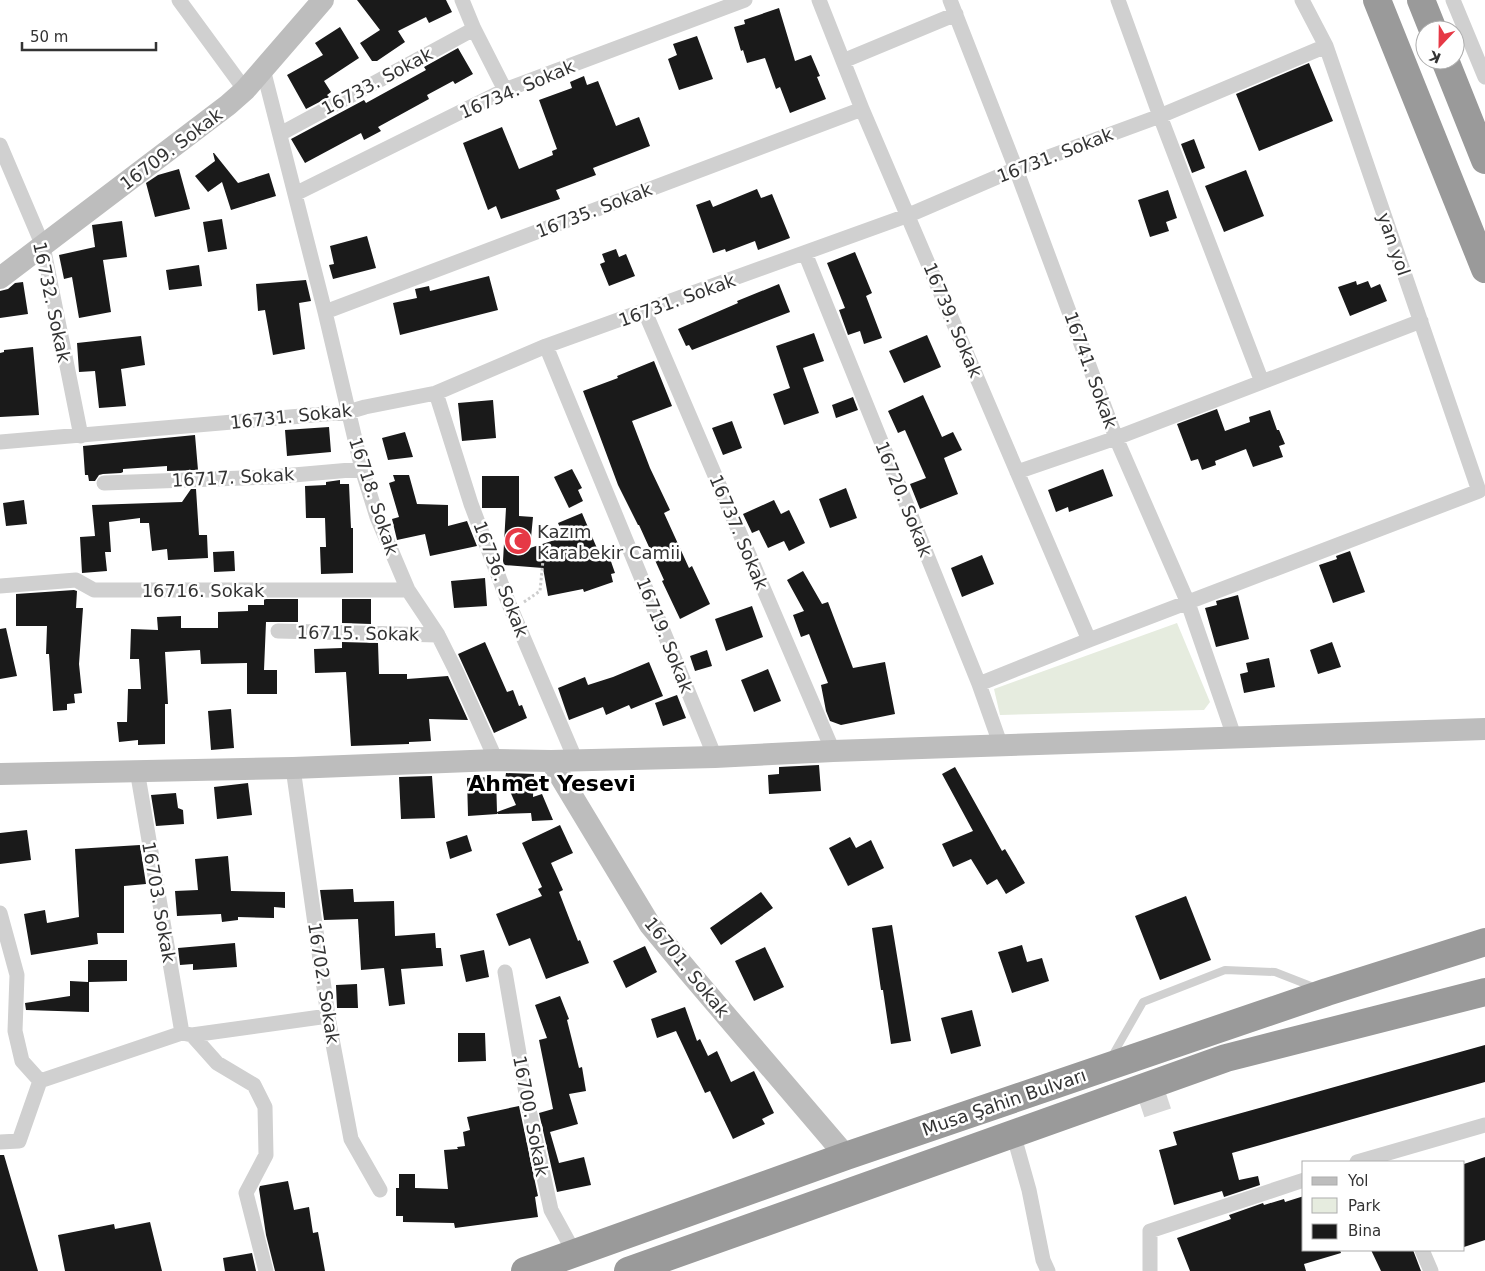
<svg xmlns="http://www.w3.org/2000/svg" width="1485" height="1271" font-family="'DejaVu Sans',sans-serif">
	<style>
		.green { fill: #e6ecdf }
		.building { fill: #1a1a1a }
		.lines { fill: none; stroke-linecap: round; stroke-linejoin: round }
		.highway-tunnel { stroke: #d6d6d6; stroke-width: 28; stroke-dasharray: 28 14; stroke-linecap: butt }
		.path { stroke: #cdcdcd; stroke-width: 3; stroke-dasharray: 2.5 2.5; stroke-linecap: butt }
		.lane { stroke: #d0d0d0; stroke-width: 8 }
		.street { stroke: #d0d0d0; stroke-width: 15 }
		.secondary { stroke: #bdbdbd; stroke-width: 22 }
		.highway { stroke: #9a9a9a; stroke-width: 28 }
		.labels { text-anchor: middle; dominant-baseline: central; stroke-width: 5; stroke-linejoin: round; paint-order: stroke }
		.street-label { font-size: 18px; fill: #333; stroke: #fff }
		.poi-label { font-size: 18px; fill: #333; stroke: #fff; text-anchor: start }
		.district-label { font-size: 22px; font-weight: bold; fill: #000; stroke: #fff }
	</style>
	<rect width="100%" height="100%" fill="#fff"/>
	<path class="green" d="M1177,623L1210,702L1204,710L1000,715L994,689Z"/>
	<path class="building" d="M357,0H446L452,12L429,23L426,17L398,31L405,42L377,61H372L360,43L380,30Z
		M779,8L795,61L811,55L820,76L817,77L826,99L790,113L780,87L776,89L765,58L747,63L743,50L741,51L734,27L745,24L744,20Z
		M340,27L359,58L324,81L331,92L327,95L329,97L306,109L287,75L323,55L315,43Z
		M697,36L713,79L679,90L668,59L677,55L673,44Z
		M458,48L473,74L455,84L453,81L427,95L429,99L378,127L381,131L364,140L361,133L305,163L291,139L364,100L366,103L426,70L424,67Z
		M1309,63L1333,121L1259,151L1236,94Z
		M584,76L587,85L598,81L616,126L639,117L650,146L593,168L596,175L556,190L560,199L501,219L496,206L488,210L463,143L502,127L519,169L553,155L552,151L557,149L539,100L572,88L570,82Z
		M1194,139L1205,168L1192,173L1181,144Z
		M213,153H214L238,183L269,173L276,196L231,210L222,182L208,192L195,176L215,161Z
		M179,169L190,209L155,217L146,183L158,175Z
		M1246,170L1264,216L1224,232L1205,186Z
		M757,189L761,198L772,194L790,238L758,250L755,241L726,252L725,249L713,253L696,205L710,200L713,207Z
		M1168,190L1177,218L1166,222L1169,231L1150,237L1138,200Z
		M222,219L227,249L208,252L203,222Z
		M122,221L127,257L103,260L111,312L79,318L72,277L64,279L59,255L95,247L92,225Z
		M367,236L376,268L333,279L329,265L334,264L330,246Z
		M616,249L619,257L626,254L635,276L609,286L600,264L605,262L602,254Z
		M855,252L872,293L866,296L882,338L864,344L860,331L848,335L839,310L845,308L827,263Z
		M199,265L202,286L169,290L166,270Z
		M489,276L498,310L400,335L393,303L417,298L415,289L429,286L430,291Z
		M306,280L311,301L299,303L305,349L273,355L265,310L258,311L256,284Z
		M1356,281L1357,285L1368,281L1371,288L1380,284L1387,301L1350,316L1338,287Z
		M23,282L28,314L0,318V291L8,289L15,283Z
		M779,284L790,312L692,350L689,345L686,346L678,329L738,303L737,301Z
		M814,333L824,361L803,368L819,413L784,425L773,394L790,388L776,346Z
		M927,335L941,367L904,383L889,351Z
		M141,336L145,365L121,369L126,406L99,408L95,371L79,372L77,343Z
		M33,347L39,415L0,417V353L4,352V350Z
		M654,361L672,406L632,421L650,468L670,510L664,513L689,568L692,566L710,604L680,619L662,581L664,580L639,525H638L618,485L583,391L618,378L617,376Z
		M923,395L942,437L953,432L962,450L944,458L958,494L920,509L910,484L926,478L905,430L898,433L888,411Z
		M853,397L858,410L836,418L832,405Z
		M493,400L496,438L462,441L458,403Z
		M1217,409L1225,431L1250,422L1249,417L1270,410L1277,430H1279L1285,444L1279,446L1283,457L1253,467L1246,449L1215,461L1216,465L1202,470L1198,459L1191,461L1177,424Z
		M732,421L742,448L723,455L712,428Z
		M329,427L331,452L287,456L285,430Z
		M405,432L413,457L388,460L382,438Z
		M195,435L198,470L167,471V466L123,469V472L121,473L103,474L99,475L95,481H89L88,475H85L83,446Z
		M572,469L582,488L578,490L583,501L569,508L554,477Z
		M1103,469L1113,496L1069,512L1068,507L1056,512L1048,490Z
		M393,475H409L417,504L448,505V526L467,521L477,546L430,556L425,534L397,540L392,519L399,517L389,483L395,481Z
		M482,476H519V516L533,517L530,548L564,537L558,523L582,513L599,553L607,550L615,573L611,574L613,582L584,592L583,589L548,596L543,568L504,565L503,561L506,508H482Z
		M340,480V484H349L351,528H353V573L321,574L320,547H326L325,518H306L305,486L326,485V482Z
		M846,488L857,518L830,528L819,499Z
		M191,489H196L199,535H207L208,558L168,560L167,549L152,551L149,523H140V518L109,522L111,552H105L107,571L82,573L80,537L95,536L92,505L182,502Z
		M24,500L27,524L6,526L3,503Z
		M774,500L781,514L789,510L805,543L789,551L784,541L768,548L759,530L752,533L743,514Z
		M234,551L235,571L214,572L213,552Z
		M1350,551L1365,592L1333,603L1319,565L1337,559L1336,556Z
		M982,555L994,584L962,597L951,568Z
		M803,571L822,604L828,602L853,668L885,662L895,714L841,725L830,721L826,711L821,685L828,683L809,634L801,637L793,615L804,611L787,580Z
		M485,578L487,606L454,608L451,581Z
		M74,590L77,591L76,608H83L79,664L82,693L74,694L75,703L67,704V710L53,711L49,654H46L47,626H16V594Z
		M1238,595L1249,639L1216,647L1205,608L1217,605L1216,601Z
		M264,599H298V622H266L264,670H277V694H247V663L201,664L200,650L165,652L168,704H165V744L138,745V740L119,742L117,722H127L128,689H141L139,659H130L131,629L158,630L157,617L181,616V628H218V612L248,611V605H264Z
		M342,599H371V624L342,623Z
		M752,606L763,637L726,651L715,619Z
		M6,628L17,676L0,679V629Z
		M342,642L378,643L379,674H407V679L448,676L468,720L429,719L431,741L409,742V744L351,746L346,672L315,673L314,649L342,648Z
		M485,642L507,692L513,690L519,706L522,705L527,718L494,733L458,654Z
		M1332,642L1341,667L1318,674L1310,650Z
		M707,650L712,666L695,671L690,656Z
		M1269,658L1275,687L1244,693L1240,674L1248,672L1246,663Z
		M649,662L663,696L631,709L629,705L606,715L603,707L569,720L558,688L585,677L588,685L613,677Z
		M768,669L781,701L754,712L741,680Z
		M677,695L686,718L663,726L655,703Z
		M231,709L234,748L211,750L208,711Z
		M819,765L821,791L769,794L768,775L779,774V767Z
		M955,767L1002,851L1005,849L1025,883L1006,894L997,879L987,885L971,859L953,867L942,844L973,831L942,774Z
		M506,773L534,774L533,797L542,794L553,820L532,821L531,813L498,814L497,813V814L468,816L467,778L496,777L497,812L516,805L505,780Z
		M432,776L435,818L401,819L399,777Z
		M248,783L252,815L217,819L214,787Z
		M176,793L178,808L183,810L184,824L156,826L151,795Z
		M560,825L573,853L551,863L563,890L559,892L578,941L580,940L589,963L546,979L530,938L509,946L496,914L542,896L538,889L542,887L522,843Z
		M27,830L31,860L0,864V833Z
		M467,835L472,851L450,859L446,842Z
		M850,837L856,848L871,840L884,868L848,886L829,848Z
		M140,845L146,884L124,886V933H97L98,944L31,955L24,914L45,910L47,923L79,917L75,849Z
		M228,856L231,891L285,892V908L274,907V918L238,917V920L222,922L221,914L177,916L175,891L198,890L195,859Z
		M353,889L354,902L394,901L395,936L435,933L436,948H441L443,966L401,969L405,1004L389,1006L384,968L361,970L358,919L324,920L320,890Z
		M761,892L773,908L721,945L710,928Z
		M1186,896L1211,960L1160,980L1135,916Z
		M892,925L911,1041L891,1044L883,990H881L872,928Z
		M235,943L237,967L193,970V964L180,965L178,948Z
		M1022,945L1027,962L1042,958L1049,981L1012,993L998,952Z
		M645,946L657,972L626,988L613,961Z
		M765,947L784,987L754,1001L735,961Z
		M484,950L489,977L466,982L460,955Z
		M88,960H127V981L89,982V1012L26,1010L25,1003L70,996V981L88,982Z
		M357,984L358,1008H337L336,985Z
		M560,996L569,1019L567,1020L579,1068L582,1067L586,1091L569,1094L578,1124L550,1132L559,1163L584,1157L591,1185L557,1192L539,1113L553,1109L539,1040L547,1038L535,1005Z
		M685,1007L697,1041L700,1039L708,1056L717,1051L731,1082L754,1071L774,1113L762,1119L765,1124L733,1139L710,1091L705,1093L676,1031L657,1038L651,1019Z
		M972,1010L981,1046L951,1054L941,1018Z
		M458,1033H485L486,1061L458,1062Z
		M1485,1045V1082L1232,1153L1239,1180L1258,1176L1260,1185L1224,1197L1222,1191L1174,1205L1159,1150L1177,1145L1173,1132Z
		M519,1106L538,1196L535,1197L538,1217L455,1228L454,1223L403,1222V1216H396V1188H399V1174H415V1188L448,1189L444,1150L458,1149L457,1147L465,1146L463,1132L470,1130L467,1117Z
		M0,1155H4L38,1271H0Z
		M1485,1157V1240L1464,1247V1164Z
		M288,1181L294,1210L309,1207L313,1233L318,1232L325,1271H275L266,1235L259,1189L260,1186Z
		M1304,1196V1250H1340L1341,1253L1304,1264L1306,1271H1190L1177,1238L1231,1219L1229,1215L1263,1203L1264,1205L1284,1199L1285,1202Z
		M150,1222L162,1271H65L58,1235L114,1224L115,1229Z
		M1371,1250H1413L1421,1271H1381Z
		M252,1253L256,1271H225L223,1258Z"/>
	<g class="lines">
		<path class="highway-tunnel" d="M1140,1104L1167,1095"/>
		<path class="path" d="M524,602L540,591L544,550"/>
		<path class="lane" d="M1111,1058L1143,1002L1225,970L1275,972L1316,988"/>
		<path class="street" d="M179,0L245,90
			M462,0L474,29L505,90
			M819,0L862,109L1089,640
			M950,0L1016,169L1116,438L1188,603L1235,739
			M1118,0L1160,116L1262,382
			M1453,0L1485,77
			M843,61L956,14
			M263,69L325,312L362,469L377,517L408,590L438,635L456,671L496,760
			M280,134L474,29
			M0,145L43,246L81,436
			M295,194L505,90L745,0
			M805,253L979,684L1001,746
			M325,312L862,109
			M645,312L833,751
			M546,346L715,757
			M436,393L471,504L509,604L576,761
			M0,442L348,412L365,407L436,393L546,346L909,215L1016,169L1160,116L1326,46
			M1017,472L1116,438L1421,321
			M104,483L271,477L362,469
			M0,586L76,580L94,590H408
			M278,631L438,635
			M979,684L1089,640L1479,491L1326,46L1302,0
			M293,768L329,1023L351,1139L380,1190
			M137,770L182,1033
			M0,913L17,975L15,1031L22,1061L40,1081
			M505,972L528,1105L551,1210L575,1254
			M192,1035L217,1063L254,1085L265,1107L266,1155L246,1193L266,1271
			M1013,1133L1029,1190L1043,1260L1048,1271
			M0,1142L19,1141L40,1081L182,1033L192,1035L328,1016
			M1357,1162L1485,1125
			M1422,1250L1431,1271
			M1150,1271V1231L1304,1180"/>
		<path class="secondary" d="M0,278L228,105L245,90L323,0
			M551,761L650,925L688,971L846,1156
			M0,774L293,768L496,760L551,761L715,757L833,751L1485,729"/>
		<path class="highway" d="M1377,0L1485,269
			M1421,0L1433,30
			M1445,60L1485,160
			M525,1271L846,1156L1327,992L1485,942
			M628,1271L1226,1058L1485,992"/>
	</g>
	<defs>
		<g id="mosque-disc" transform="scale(1.4375)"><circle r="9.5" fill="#e63946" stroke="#fff"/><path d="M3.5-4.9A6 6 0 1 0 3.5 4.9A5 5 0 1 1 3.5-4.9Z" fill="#fff"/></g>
	</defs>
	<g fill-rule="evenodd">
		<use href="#mosque-disc" x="518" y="541"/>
	</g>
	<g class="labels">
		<g class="street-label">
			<text transform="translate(377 81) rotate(-28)">16733. Sokak</text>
			<text transform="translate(517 89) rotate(-23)">16734. Sokak</text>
			<text transform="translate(171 149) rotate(-37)">16709. Sokak</text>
			<text transform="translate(1055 155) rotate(-21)">16731. Sokak</text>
			<text transform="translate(594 210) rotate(-21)">16735. Sokak</text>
			<text transform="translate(1394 244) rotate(71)">yan yol</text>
			<text transform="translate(677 300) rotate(-20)">16731. Sokak</text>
			<text transform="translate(52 302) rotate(78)">16732. Sokak</text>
			<text transform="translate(953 320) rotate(67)">16739. Sokak</text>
			<text transform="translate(1091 370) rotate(70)">16741. Sokak</text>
			<text transform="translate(291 416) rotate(-6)">16731. Sokak</text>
			<text transform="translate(233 477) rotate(-3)">16717. Sokak</text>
			<text transform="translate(374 496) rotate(72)">16718. Sokak</text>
			<text transform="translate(904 499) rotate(68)">16720. Sokak</text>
			<text transform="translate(739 532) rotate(67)">16737. Sokak</text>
			<text transform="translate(501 579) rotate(69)">16736. Sokak</text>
			<text x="203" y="590">16716. Sokak</text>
			<text transform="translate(358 633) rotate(1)">16715. Sokak</text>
			<text transform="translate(665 635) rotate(68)">16719. Sokak</text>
			<text transform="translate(159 902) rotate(80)">16703. Sokak</text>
			<text transform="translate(687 967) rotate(51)">16701. Sokak</text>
			<text transform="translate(324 983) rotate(81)">16702. Sokak</text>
			<text transform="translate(1004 1102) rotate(-19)">Musa Şahin Bulvarı</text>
			<text transform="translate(531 1116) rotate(79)">16700. Sokak</text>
		</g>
		<g class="poi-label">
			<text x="537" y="531">Kazım<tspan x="537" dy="21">Karabekir Camii</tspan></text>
		</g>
		<g class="district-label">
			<text x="552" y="783">Ahmet Yesevi</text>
		</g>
	</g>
	<rect x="1302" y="1161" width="162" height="90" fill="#ffffff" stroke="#adadad"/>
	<rect x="1312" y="1177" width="25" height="8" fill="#bdbdbd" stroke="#adadad"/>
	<text x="1348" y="1186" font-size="15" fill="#333333">Yol</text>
	<rect x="1312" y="1198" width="25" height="15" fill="#e6ecdf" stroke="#adadad"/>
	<text x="1348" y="1211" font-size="15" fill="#333333">Park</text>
	<rect x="1312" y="1224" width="25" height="15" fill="#1a1a1a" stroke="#adadad"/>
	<text x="1348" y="1236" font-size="15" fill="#333333">Bina</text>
	<g transform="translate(1440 45) rotate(202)"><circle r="24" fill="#ffffff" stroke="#adadad"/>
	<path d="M0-4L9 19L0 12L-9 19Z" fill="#e63946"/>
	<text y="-8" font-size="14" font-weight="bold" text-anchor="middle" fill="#333333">K</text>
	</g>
	<path d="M22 42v8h134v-8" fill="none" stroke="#333333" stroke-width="2.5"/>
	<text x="30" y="42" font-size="15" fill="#333333" stroke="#ffffff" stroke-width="4" paint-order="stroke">50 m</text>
</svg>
